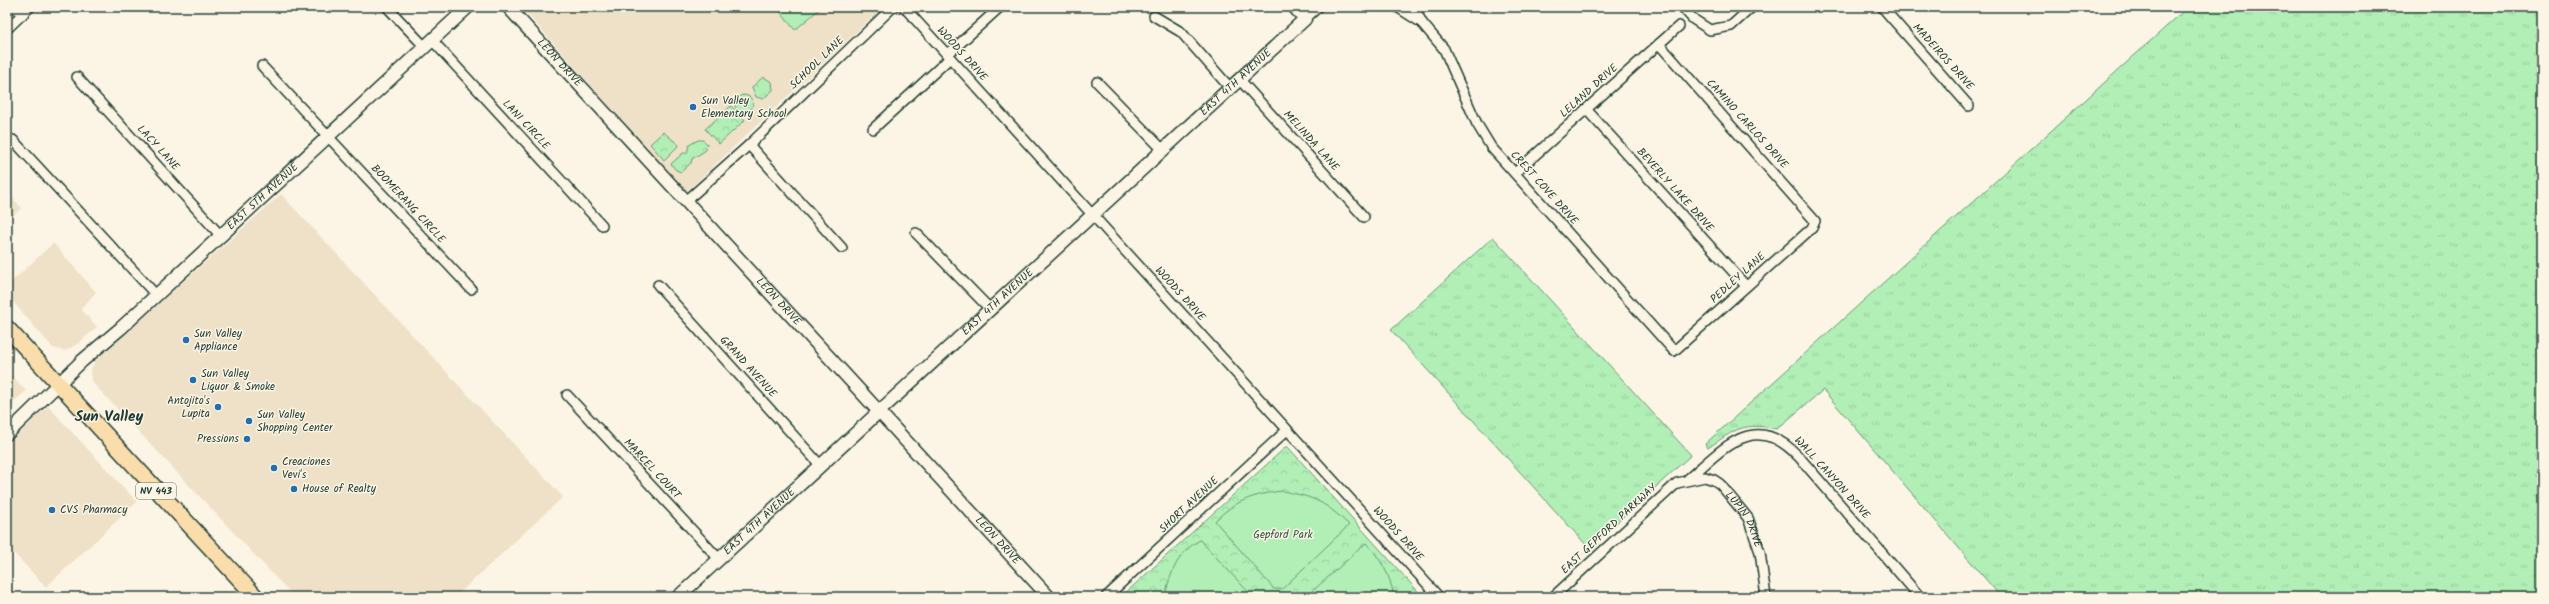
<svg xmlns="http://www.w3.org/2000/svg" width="2549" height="604" font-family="Kalam,sans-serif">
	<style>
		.built { fill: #efe1c8 }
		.grass { fill: url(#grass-tufts); stroke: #689675 }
		.park { fill: url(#park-crowns); stroke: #689675 }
		.pitch { fill: #b1efb6; stroke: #689675 }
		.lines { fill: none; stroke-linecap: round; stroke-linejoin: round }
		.minor-casing { stroke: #1f3d34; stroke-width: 12 }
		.tertiary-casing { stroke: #1f3d34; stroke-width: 15 }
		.primary-casing { stroke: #1f3d34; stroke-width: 18 }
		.minor { stroke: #fcf5e5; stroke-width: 9 }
		.tertiary { stroke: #fcf5e5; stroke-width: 12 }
		.primary { stroke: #faddab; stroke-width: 15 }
		.poi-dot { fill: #1f6fb2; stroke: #fcf5e5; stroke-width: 1.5 }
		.labels { text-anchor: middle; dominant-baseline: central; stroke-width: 3; stroke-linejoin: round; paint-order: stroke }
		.shield { fill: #fcf5e5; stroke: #617469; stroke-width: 1 }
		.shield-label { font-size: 10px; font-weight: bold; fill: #1f3d34 }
		.street-label { font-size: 11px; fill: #1f3d34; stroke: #fcf5e5 }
		.poi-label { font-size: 11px; fill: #1f3d34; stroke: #fcf5e5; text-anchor: start }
		.park-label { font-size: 11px; fill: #355848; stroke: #fcf5e5 }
		.district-label { font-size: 15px; font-weight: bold; fill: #1f3d34; stroke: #fcf5e5 }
	</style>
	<defs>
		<pattern id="grass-tufts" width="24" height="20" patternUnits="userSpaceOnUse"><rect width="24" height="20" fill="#b1efb6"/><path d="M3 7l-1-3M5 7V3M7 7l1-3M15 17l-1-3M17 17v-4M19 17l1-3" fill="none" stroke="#98ce9d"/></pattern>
		<pattern id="park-crowns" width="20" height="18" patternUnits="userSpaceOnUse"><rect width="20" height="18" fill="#b1efb6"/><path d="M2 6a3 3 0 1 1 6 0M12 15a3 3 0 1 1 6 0" fill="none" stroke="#98ce9d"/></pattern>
	</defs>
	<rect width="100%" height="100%" fill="#fcf5e5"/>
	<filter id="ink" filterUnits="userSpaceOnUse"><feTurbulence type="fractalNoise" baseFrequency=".025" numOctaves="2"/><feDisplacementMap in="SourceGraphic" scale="8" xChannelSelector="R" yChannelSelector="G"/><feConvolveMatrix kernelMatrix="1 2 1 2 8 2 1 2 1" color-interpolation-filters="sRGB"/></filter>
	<g filter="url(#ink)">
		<path class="built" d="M521,7H883L686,192Z
			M7,192L22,208L7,221Z
			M281,194L563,497L455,597H294L93,383L90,371L95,361Z
			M53,243L96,292L81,309L97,327L79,343L65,351L53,348L7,295V286Z
			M7,370L26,391L7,408Z
			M48,406L137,502L46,587L7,546V444Z"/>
		<path class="grass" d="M2188,7H2542V597H2001L1823,390L1777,429C1742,422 1736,429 1708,448L1705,444Z
			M1493,237L1691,455L1589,548L1391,330Z"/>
		<path class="park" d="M763,77L772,82L773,90L763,99L756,97L752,87Z
			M735 104a9 9 0 1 1 18 0a9 9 0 1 1-18 0Z
			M731,106L745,120L719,144L705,129Z
			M663,132L679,145L664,160L650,144Z
			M698,140H703L707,144L706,150L692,159L691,163L681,172L676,170L671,164L683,153H687L689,145Z
			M1287,446L1423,597H1121Z"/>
		<path class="pitch" d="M776,7H822L795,30Z
			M1282,491C1315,497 1325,502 1349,525L1282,589H1274L1215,521C1234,501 1255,494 1282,491Z
			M1200,540L1253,597H1165C1170,573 1178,552 1200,540Z
			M1366,543C1381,559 1390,574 1394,597H1306Z"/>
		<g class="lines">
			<g class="minor-casing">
				<g id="minor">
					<path d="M15,7L22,15"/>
					<path d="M387,7L425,47"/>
					<path d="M904,7L1439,597"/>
					<path d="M1397,7L1422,23L1444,49L1477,124L1491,147L1674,351L1812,228L1815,221L1659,44"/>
					<path d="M1414,7L1422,23"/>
					<path d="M1682,7L1693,19L1710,30L1731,26L1752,7"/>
					<path d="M1882,7L1969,106"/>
					<path d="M1154,16L1181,32L1231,89"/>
					<path d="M1305,19L1318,7"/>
					<path d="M7,29L30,7"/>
					<path d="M432,40L602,225"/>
					<path d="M947,55L1000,7"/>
					<path d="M262,66L471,289"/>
					<path d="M77,77L220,235"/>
					<path d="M1240,80L1364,217"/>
					<path d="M1097,82L1164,151"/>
					<path d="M1586,109L1746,286"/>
					<path d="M873,129L950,58"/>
					<path d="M13,140L156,295"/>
					<path d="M749,145L842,248"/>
					<path d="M1515,173L1679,26"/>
					<path d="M686,201L749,145L893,7"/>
					<path d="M916,233L991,310"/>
					<path d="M658,285L821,466"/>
					<path d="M567,395L719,559"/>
					<path d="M1688,479C1726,446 1756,410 1800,458L1920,597"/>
					<path d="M1106,597L1287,430"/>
					<path id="s1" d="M1553,597L1677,483L1705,477L1714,480L1720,484L1748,518L1760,552L1766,597"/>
				</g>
			</g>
			<g class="tertiary-casing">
				<g id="tertiary">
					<path id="s2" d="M508,7L1049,597"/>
					<path id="s3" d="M7,434L82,361L121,328L468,7"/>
					<path id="s4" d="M678,597L1305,19L1294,7"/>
				</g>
			</g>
			<g class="primary-casing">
				<path id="primary" d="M7,328L256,597"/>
			</g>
			<use href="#minor" class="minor"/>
			<use href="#tertiary" class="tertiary"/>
			<use href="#primary" class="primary"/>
		</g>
	</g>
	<g class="poi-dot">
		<circle cx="693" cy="107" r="4"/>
		<circle cx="186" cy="340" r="4"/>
		<circle cx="193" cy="380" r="4"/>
		<circle cx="218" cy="407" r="4"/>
		<circle cx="249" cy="421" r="4"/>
		<circle cx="247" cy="439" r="4"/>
		<circle cx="274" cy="468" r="4"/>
		<circle cx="294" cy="489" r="4"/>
		<circle cx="52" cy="510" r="4"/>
	</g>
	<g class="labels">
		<rect class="shield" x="136" y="483" width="40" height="16" rx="3"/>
		<g class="shield-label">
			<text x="156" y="491">NV 443</text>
		</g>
		<g class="street-label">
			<text transform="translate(962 54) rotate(48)">WOODS DRIVE</text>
			<text transform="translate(1943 57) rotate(48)">MADEIROS DRIVE</text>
			<text stroke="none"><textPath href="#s2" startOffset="76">LEON DRIVE</textPath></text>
			<text transform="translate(817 63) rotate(-44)">SCHOOL LANE</text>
			<text stroke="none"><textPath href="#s4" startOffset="759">EAST 4TH AVENUE</textPath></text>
			<text transform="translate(1589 91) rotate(-42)">LELAND DRIVE</text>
			<text transform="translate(1747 124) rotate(48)">CAMINO CARLOS DRIVE</text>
			<text transform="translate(526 125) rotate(47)">LANI CIRCLE</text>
			<text transform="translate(1311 141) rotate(48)">MELINDA LANE</text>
			<text transform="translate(158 148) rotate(48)">LACY LANE</text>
			<text transform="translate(1544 188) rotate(48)">CREST COVE DRIVE</text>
			<text transform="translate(1675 190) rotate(48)">BEVERLY LAKE DRIVE</text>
			<text stroke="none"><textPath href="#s3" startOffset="349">EAST 5TH AVENUE</textPath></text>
			<text transform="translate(408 204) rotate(47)">BOOMERANG CIRCLE</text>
			<text transform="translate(1738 278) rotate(-42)">PEDLEY LANE</text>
			<text transform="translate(1180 294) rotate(48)">WOODS DRIVE</text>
			<text stroke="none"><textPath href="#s2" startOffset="400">LEON DRIVE</textPath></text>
			<text stroke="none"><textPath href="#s4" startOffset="435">EAST 4TH AVENUE</textPath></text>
			<text transform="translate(748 367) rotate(48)">GRAND AVENUE</text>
			<text transform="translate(652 469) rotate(47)">MARCEL COURT</text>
			<text transform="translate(1832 478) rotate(48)">WALL CANYON DRIVE</text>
			<text transform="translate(1189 505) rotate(-43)">SHORT AVENUE</text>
			<text stroke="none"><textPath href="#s1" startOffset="257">LUPIN DRIVE</textPath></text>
			<text stroke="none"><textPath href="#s4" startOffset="111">EAST 4TH AVENUE</textPath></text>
			<text transform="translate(1609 529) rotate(-43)">EAST GEPFORD PARKWAY</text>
			<text transform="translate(1398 534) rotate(48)">WOODS DRIVE</text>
			<text stroke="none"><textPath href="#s2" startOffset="724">LEON DRIVE</textPath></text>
		</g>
		<g class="poi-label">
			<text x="701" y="101">Sun Valley<tspan x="701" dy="13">Elementary School</tspan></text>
			<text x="194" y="334">Sun Valley<tspan x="194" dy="13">Appliance</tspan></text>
			<text x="201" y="374">Sun Valley<tspan x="201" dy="13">Liquor &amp; Smoke</tspan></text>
			<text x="210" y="401" text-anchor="end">Antojito's<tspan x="210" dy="13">Lupita</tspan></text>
			<text x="257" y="415">Sun Valley<tspan x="257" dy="13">Shopping Center</tspan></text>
			<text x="239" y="439" text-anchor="end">Pressions</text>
			<text x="282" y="462">Creaciones<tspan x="282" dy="13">Vevi's</tspan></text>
			<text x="302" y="489">House of Realty</text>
			<text x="60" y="510">CVS Pharmacy</text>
		</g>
		<g class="park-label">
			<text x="1283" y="535">Gepford Park</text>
		</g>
		<g class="district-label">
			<text x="109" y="417">Sun Valley</text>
		</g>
	</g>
	<rect width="2549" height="604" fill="none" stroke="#fcf5e5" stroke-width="24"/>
	<rect x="12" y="12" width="2525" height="580" fill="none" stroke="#1f3d34" stroke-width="1.5" filter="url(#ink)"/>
</svg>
